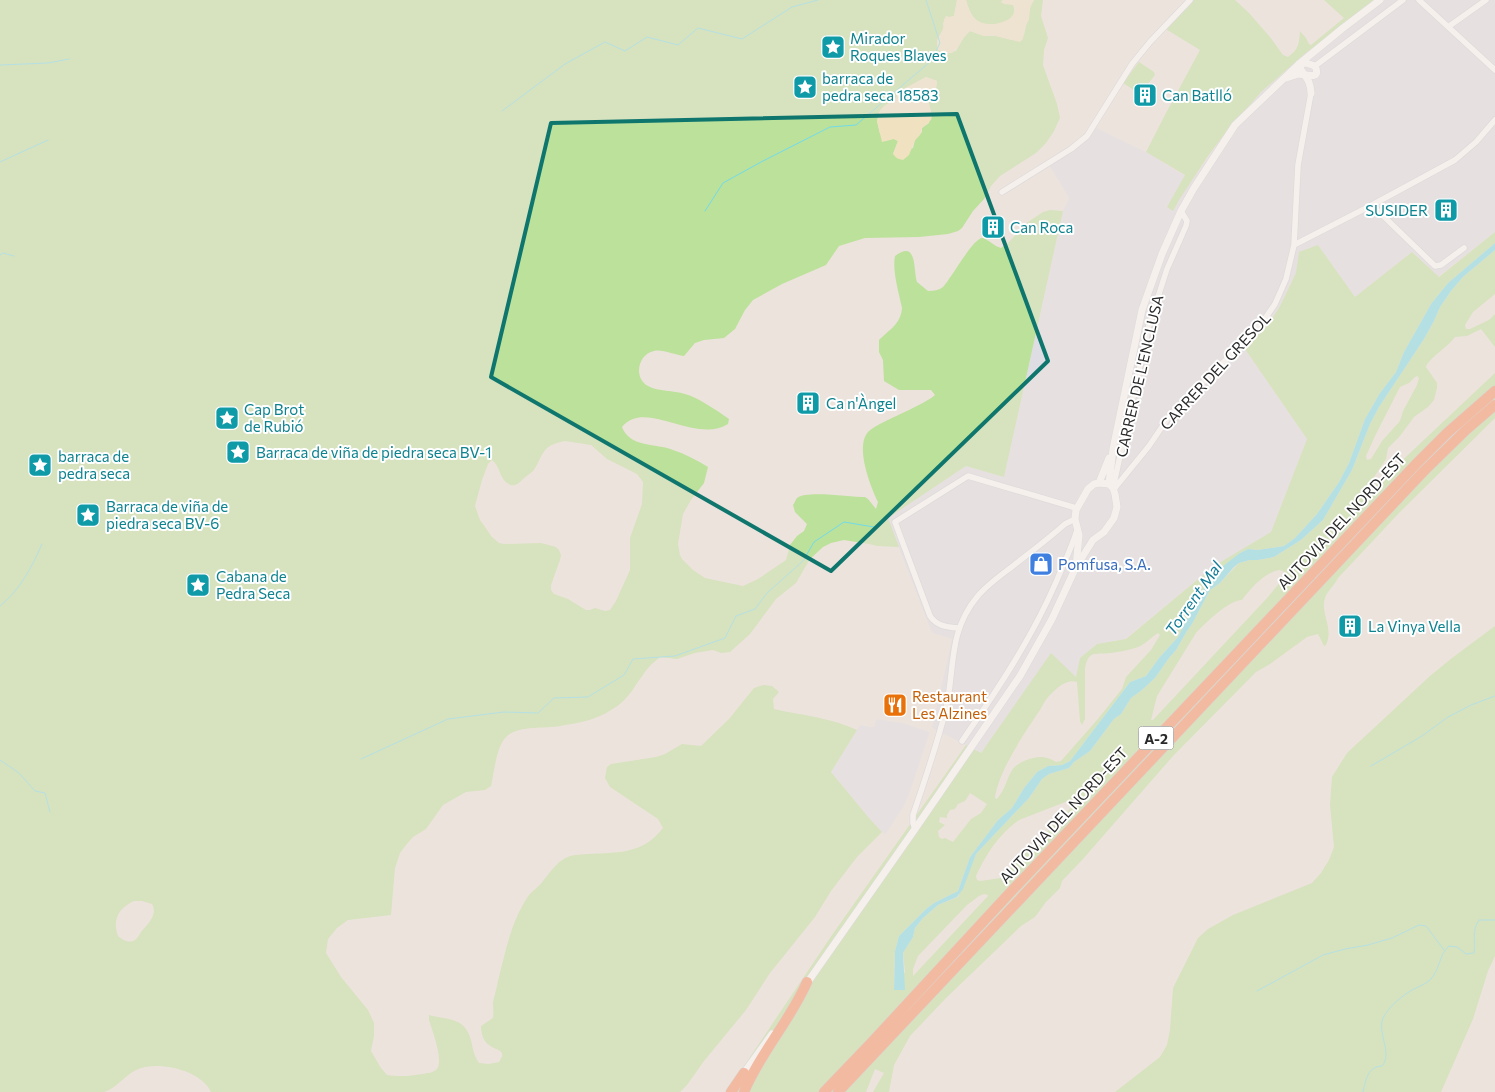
<svg xmlns="http://www.w3.org/2000/svg" width="1495" height="1092" font-family="Commissioner,sans-serif">
	<style>
		.industrial { fill: #dedde4 }
		.green { fill: #bce19a; fill-rule: evenodd }
		.sand { fill: #f0e2c0 }
		.water { fill: #72dbeb }
		.lines { fill: none; stroke-linecap: round; stroke-linejoin: round }
		.stream { stroke: #72dbeb; stroke-width: 1 }
		.minor-casing { stroke: #cbd0db; stroke-width: 7 }
		.tertiary-casing { stroke: #cbd0db; stroke-width: 8 }
		.motorway-casing { stroke: #c3c3c3; stroke-width: 11 }
		.minor { stroke: #fff; stroke-width: 5.5 }
		.tertiary { stroke: #fff; stroke-width: 7 }
		.motorway { stroke: #f9895a; stroke-width: 10 }
		.marked { fill: none; stroke: #0f766e; stroke-width: 4; stroke-linejoin: round }
		.labels { text-anchor: middle; dominant-baseline: central; stroke-width: 4; stroke-linejoin: round; paint-order: stroke }
		.shield { fill: #fff; stroke: #6a6a6a; stroke-width: 1 }
		.shield-label { font-size: 14px; font-weight: bold; fill: #2a2a2a }
		.culture-label { font-size: 15px; fill: #0d838f; stroke: #fff; text-anchor: start }
		.street-label { font-size: 15px; fill: #2a2a2a; stroke: #fff }
		.shop-label { font-size: 15px; fill: #366cbe; stroke: #fff; text-anchor: start }
		.food-label { font-size: 15px; fill: #c56008; stroke: #fff; text-anchor: start }
		.water-label { font-size: 16px; font-style: italic; fill: #127b96; stroke: #fff }
	</style>
	<rect width="100%" height="100%" fill="#ece3dc"/>
	<path class="industrial" d="M1374,0H1495V232L1438,277L1412,252L1355,297L1318,245L1292,280L1280,306L1269,324L1245,349L1307,439L1271,532L1214,566L1125,639L1097,644L1080,658L1076,677L1051,654L981,753L932,728L952,639L932,633L887,518L966,466L1004,477L1063,211L1069,198L1049,165L1087,140L1095,127L1146,152L1192,180L1223,136L1261,92L1307,52Z
		M876,719L903,723L930,732L909,795L903,808L885,835L869,818L831,772L860,725L871,727H874Z"/>
	<path class="green" d="M0,0H957L954,16L950,17L943,23L944,28L937,40V49L944,53L956,51L964,37L970,31L984,36H996L1012,40L1024,35L1031,4L1034,0H1043L1041,16L1048,38L1044,50L1043,65L1057,104L1060,118L1054,131L1046,143L1036,153L1000,176L991,186L984,199L973,211L962,228L958,231L948,234L919,237L865,238L839,246L826,265L782,284L753,300L745,310L735,329L724,338L704,340L695,343L684,356C675,355 662,349 654,351C638,354 633,378 648,386C659,392 673,390 685,394C699,398 716,410 729,419L728,424C696,445 645,398 622,427C630,448 656,443 673,450C685,454 697,460 708,467L704,483L691,500L683,514L678,544L680,555L682,559L693,570L705,578L743,586L758,579L786,560L790,545L797,536L804,531L807,524L795,512L793,505C795,503 795,500 797,498C806,490 851,497 865,497L868,499L876,509L878,502C870,485 855,447 868,432C875,425 899,415 909,410C918,405 928,401 935,395L931,390H899L884,381L883,360L879,352V340C889,330 901,324 902,308C899,293 892,271 895,256C918,239 913,271 917,282L928,291C934,291 939,290 943,287C951,279 974,236 983,238C989,240 994,246 1001,248L1008,243L1028,222L1043,212L1050,210L1063,211L1004,477L966,466L888,518L899,547L877,546L869,544L844,540L831,543L823,547L810,559L796,583L776,599L750,634L730,652L721,653L713,650L695,653L677,659L660,657C657,660 652,663 649,667C636,682 630,700 611,710C596,720 578,723 560,726C544,729 516,725 505,738C496,749 494,773 491,786L485,790L466,792L443,805L426,829L413,837L406,845L400,853L395,868L391,915L348,920L337,928L328,939L326,953L341,977L368,1010L374,1023V1036L371,1051L381,1068L387,1075C400,1077 410,1076 422,1074C428,1073 433,1073 437,1069C444,1060 432,1030 429,1020V1015C448,1020 465,1017 471,1040C473,1049 474,1056 479,1063L489,1064L499,1062C508,1049 496,1051 489,1045C483,1041 481,1033 481,1026L493,1018C494,1013 493,1008 493,1003C494,996 497,988 498,981C505,953 511,922 527,898C531,891 539,887 543,881C552,870 560,857 575,855C609,851 639,859 663,828L658,819L610,787L605,778L607,767L611,764L656,757L665,754L682,744L701,746L729,719L754,688L763,685L772,686L779,692L773,699L774,709C801,715 832,718 857,730L831,772L869,818L882,832L857,857L831,891L815,917L770,973L746,1010L704,1061L687,1085L680,1092H211C201,1070 157,1060 136,1070C124,1076 117,1088 104,1092C97,1092 85,1092 77,1092C52,1092 26,1092 0,1092ZM926,77L937,81C937,83 936,88 936,90C932,100 925,100 931,111L929,123L922,128V132L915,140L913,148L893,154L898,141L894,139H890L880,134L877,121L881,109L894,100L902,90ZM565,441L591,445L607,459L637,474L643,482L642,504L630,538V570L616,601L610,610L605,611L595,608L590,610H586L568,599L554,594L551,590V585L560,560L561,555L559,550L556,547L541,543L504,544L499,543L492,537L480,520L475,506L482,480L488,464L492,460C500,466 499,477 507,483C514,488 518,484 523,479C526,476 530,474 533,471C538,465 540,455 547,448C552,444 559,442 565,441ZM134,901H142L152,904C158,915 148,924 141,932C139,935 137,940 133,941C127,943 122,939 118,936C112,919 119,908 134,901Z
		M966,0H1003L1001,2L1013,5C1022,22 989,29 978,21C971,17 968,7 966,0Z
		M1193,0H1235L1249,13L1270,37L1283,55L1288,57C1299,49 1299,44 1300,31L1306,38L1309,44L1311,45L1344,18L1324,0H1374L1307,52L1261,92L1223,136L1208,156L1179,200L1173,211L1167,207L1185,175L1146,152L1166,113L1200,50L1164,28L1171,23Z
		M1139,62L1154,72L1155,75L1140,94L1123,83Z
		M1495,232V243L1448,283L1431,304L1404,352L1396,372L1380,393L1365,419L1349,463L1339,482L1317,514L1295,538L1284,546L1258,550L1248,549L1240,553L1232,560L1200,594L1178,637L1159,658L1146,676L1130,682L1070,761L1062,765L1048,766L1037,772L1024,788L1012,808L998,820L970,857L958,891L934,903L926,909L899,936L895,951L894,989L905,972L903,953L913,937L915,928L923,918L938,905L958,897L976,854L1029,798L1042,779L1049,774L1069,768L1074,762L1090,751L1114,719L1121,714L1131,698L1142,690L1155,678L1169,658L1176,650L1187,631L1192,624L1210,590L1220,583L1239,563L1250,560H1258L1274,557L1301,540L1323,520L1352,470L1370,424L1379,407L1424,339L1434,321L1440,307L1451,291L1463,277L1495,250V294L1473,312L1465,325L1466,329H1470L1489,320L1495,314V347L1481,329L1467,336L1455,337C1448,347 1429,358 1426,367L1437,383V388L1434,400L1428,407L1414,417L1400,436L1388,448L1386,459L1374,477L1375,486L1495,373V418L1399,513L1338,578C1335,585 1327,591 1325,598C1320,614 1334,627 1326,645L1324,646L1318,634L1307,637L1270,664L1256,672L1173,756L1083,859L1062,881L1060,888L1046,902L1035,917L1021,926L946,998L910,1036L894,1065L889,1092H873L884,1073L875,1069L866,1092H725L744,1066L832,935L966,745L981,753L1051,653L1076,677L1080,658L1097,644L1126,639L1214,566L1271,532L1307,439L1245,349L1269,324L1280,306L1296,273L1299,252L1318,245L1355,297L1412,252L1439,277ZM1417,376L1419,378L1417,385L1403,411L1400,421L1382,441L1371,459L1367,460L1366,456L1376,434L1400,387L1409,383L1415,377ZM1279,570L1283,571L1286,575L1268,597L1153,720H1151L1157,696L1196,633C1205,623 1229,600 1242,600C1251,588 1264,573 1279,570ZM1158,633L1160,635L1151,650L1126,677L1122,689L1097,720L1061,761L1056,762C1048,757 1042,756 1033,758C1003,766 1013,780 997,799L995,798C998,772 1025,732 1040,710C1043,705 1046,698 1051,694C1058,687 1067,679 1077,682L1080,721L1082,725L1085,719V669C1088,649 1096,655 1111,653C1119,652 1130,650 1138,647C1146,644 1151,637 1158,633ZM970,793L987,804L981,813L971,819L953,842L945,838L942,839L939,837L938,831L945,825L939,822L940,817L947,818V815L950,810L955,809L958,804L965,801ZM1073,799H1078L1077,802L1001,878L980,881L977,880L976,876C986,854 999,834 1019,820ZM984,894L988,895V896L913,976V969L918,956L967,905L979,896Z
		M1495,626V956L1488,971L1473,1019L1441,1092H1115L1160,1057L1167,1045L1170,1030L1173,988L1198,938L1208,929L1233,915L1312,883L1321,873L1329,860L1334,847L1330,805L1332,777L1347,753L1430,676L1452,658Z"/>
	<path class="sand" d="M957,0H966C968,7 971,17 978,21C988,29 1021,22 1013,5L1004,4L1001,2L1003,0H1034L1030,8L1029,20L1025,27L1023,39L1020,42L992,35L984,36L970,31C962,37 960,47 952,53C943,54 934,50 938,39C939,35 943,31 943,28C945,22 942,21 946,16L950,17L954,16Z
		M926,77L937,81L935,93L929,99V103L932,116L931,120L922,128L920,135L915,140L909,155L903,160C898,159 896,158 893,154L898,141L894,139L882,142L877,121L879,112L884,106L894,100L902,90Z"/>
	<path class="water" d="M1495,243V250L1463,277L1451,291L1440,307L1434,321L1424,339L1379,407L1370,424L1352,470L1323,520L1301,540L1274,557L1258,560H1250L1239,563L1234,567L1220,583L1210,590L1192,624L1187,631L1176,650L1169,658L1155,678L1142,690L1131,698L1121,714L1114,719L1090,751L1074,762L1069,768L1049,774L1042,779L1029,798L976,854L963,889L957,897L938,905L923,918L915,928L913,937L903,953L905,990H894L895,951L899,936L926,909L934,903L958,891L970,857L998,820L1012,808L1024,788L1037,772L1048,766L1062,765L1070,761L1130,682L1146,676L1159,658L1178,637L1200,594L1214,573L1240,553L1248,549L1258,550L1284,546L1295,538L1317,514L1339,482L1349,463L1365,419L1380,393L1396,372L1404,352L1431,304L1448,283Z"/>
	<g class="lines">
		<path class="stream" d="M0,65L48,63L69,59
			M502,111L565,64L605,42L625,51L647,37L678,45L698,28L742,39L792,7L818,0
			M0,162L48,140
			M705,211L723,183L761,162L830,127L856,125L931,61L940,43L926,0
			M0,255L3,253L14,256
			M0,606C20,590 32,567 42,544
			M361,759L448,719L504,712L538,713L554,698L588,697L624,675L633,659L675,656L725,638L736,616L755,609L767,593L803,561L814,542L844,522L874,527
			M0,760L19,773L35,791L45,793L50,812
			M1371,766L1422,736L1448,717L1471,705L1495,696
			M1257,991L1323,955L1345,949L1368,945L1392,938L1419,925L1426,926L1444,950
			M1363,1092C1366,1080 1367,1067 1382,1066C1393,1054 1377,1033 1383,1018C1389,1006 1403,995 1414,989C1420,986 1426,984 1431,979C1440,969 1439,955 1449,946L1457,947L1466,954L1474,953C1476,940 1471,932 1479,920H1495"/>
		<g class="minor-casing">
			<path id="minor" d="M1419,0L1495,70
				M1448,27L1486,0
				M1315,66L1403,0
				M1002,192L1071,149L1087,136L1132,64L1150,42L1190,0
				M1372,205L1435,266L1441,265L1464,248
				M1294,245L1372,205L1455,160L1476,142L1495,120
				M1113,488L1149,325L1167,269L1186,226L1187,221L1181,211
				M1114,489L1149,446L1170,415L1243,343L1264,320L1275,304L1286,279L1294,245L1298,165L1311,93
				M958,628C946,627 937,626 930,616L895,522L968,476L1076,508
				M962,741C998,689 1032,638 1057,580C1064,563 1072,547 1077,530
				M915,829L913,823V815C925,780 937,744 946,709C955,668 948,632 977,597C986,586 997,578 1009,569C1028,554 1047,540 1065,524L1075,519"/>
		</g>
		<g class="tertiary-casing">
			<path id="tertiary" d="M1286,78C1290,77 1294,75 1298,74C1305,74 1322,81 1315,66L1306,63L1299,64C1302,77 1310,75 1311,93
				M1099,483L1109,458
				M1109,484L1113,449L1142,310L1162,254L1181,211L1194,188L1235,125L1299,64L1343,28L1380,0
				M805,986L915,829L1020,676L1052,619L1076,567L1093,540L1104,532L1114,518L1117,507L1115,494L1113,488L1109,484L1099,483L1094,484L1088,489L1076,510L1075,519L1079,535L1076,567
				M744,1073L772,1034"/>
		</g>
		<g class="motorway-casing">
			<path id="motorway" d="M731,1092L744,1073
				M744,1092C760,1053 790,1021 807,982
				M824,1092L871,1043L1006,897L1417,463L1447,433L1495,391
				M838,1092L1424,471L1466,430L1495,405"/>
		</g>
		<use href="#minor" class="minor"/>
		<use href="#tertiary" class="tertiary"/>
		<use href="#motorway" class="motorway"/>
	</g>
	<path d="M0 0H1495V1092H0ZM957,114L1048,361L831,571L491,377L551,123Z" fill="#ece3dc" fill-opacity=".55" fill-rule="evenodd"/>
	<path class="marked" d="M957,114L1048,361L831,571L491,377L551,123Z"/>
	<defs>
		<g id="sight-square" transform="scale(1.25)"><rect x="-9" y="-9" width="18" height="18" rx="4" fill="#0f9aa8" stroke="#fff"/><path d="M0-6L1.8-2.2L6-1.7L2.9 1.2L3.7 5.4L0 3.3L-3.7 5.4L-2.9 1.2L-6-1.7L-1.8-2.2Z" fill="#fff"/></g>
		<g id="building-square" transform="scale(1.25)"><rect x="-9" y="-9" width="18" height="18" rx="4" fill="#0f9aa8" stroke="#fff"/><path d="M-4-6H4V6H1V3H-1V6H-4ZM-2.5-4.3h1.7v1.8h-1.7ZM.8-4.3h1.7v1.8H.8ZM-2.5-1h1.7V.8h-1.7ZM.8-1h1.7V.8H.8Z" fill="#fff"/></g>
		<g id="shop-square" transform="scale(1.25)"><rect x="-9" y="-9" width="18" height="18" rx="4" fill="#3f7fe0" stroke="#fff"/><path d="M-5-2.5h2.3a2.7 3.5 0 0 1 5.4 0H5L5.5 6h-11ZM-1.5-2.5h3a1.5 2.3 0 0 0-3 0Z" fill="#fff"/></g>
		<g id="restaurant-square" transform="scale(1.25)"><rect x="-9" y="-9" width="18" height="18" rx="4" fill="#e8710a" stroke="#fff"/><path d="M-5-6h1v4h1v-4h1v4h1v-4h1v5L-1.5 .5V6h-2V.5L-5-1ZM5-6V6H3V1.5H1.5Q1.5-4 5-6Z" fill="#fff"/></g>
	</defs>
	<g fill-rule="evenodd">
		<use href="#sight-square" x="833" y="47"/>
		<use href="#sight-square" x="805" y="87"/>
		<use href="#building-square" x="1145" y="95"/>
		<use href="#building-square" x="1446" y="210"/>
		<use href="#building-square" x="993" y="227"/>
		<use href="#building-square" x="808" y="403"/>
		<use href="#sight-square" x="227" y="418"/>
		<use href="#sight-square" x="238" y="452"/>
		<use href="#sight-square" x="40" y="465"/>
		<use href="#sight-square" x="88" y="515"/>
		<use href="#shop-square" x="1041" y="564"/>
		<use href="#sight-square" x="198" y="585"/>
		<use href="#building-square" x="1350" y="626"/>
		<use href="#restaurant-square" x="895" y="705"/>
	</g>
	<g class="labels">
		<rect class="shield" x="1138.5" y="726.5" width="35" height="23" rx="4"/>
		<g class="shield-label">
			<text x="1156" y="738">A-2</text>
		</g>
		<g class="culture-label">
			<text x="850" y="38">Mirador<tspan x="850" dy="17">Roques Blaves</tspan></text>
			<text x="822" y="78">barraca de<tspan x="822" dy="17">pedra seca 18583</tspan></text>
			<text x="1162" y="95">Can Batlló</text>
			<text x="1428" y="210" text-anchor="end">SUSIDER</text>
			<text x="1010" y="227">Can Roca</text>
			<text x="826" y="403">Ca n'Àngel</text>
			<text x="244" y="409">Cap Brot<tspan x="244" dy="17">de Rubió</tspan></text>
			<text x="256" y="452">Barraca de viña de piedra seca BV-1</text>
			<text x="58" y="456">barraca de<tspan x="58" dy="17">pedra seca</tspan></text>
			<text x="106" y="506">Barraca de viña de<tspan x="106" dy="17">piedra seca BV-6</tspan></text>
			<text x="216" y="576">Cabana de<tspan x="216" dy="17">Pedra Seca</tspan></text>
			<text x="1368" y="626">La Vinya Vella</text>
		</g>
		<g class="street-label">
			<text transform="translate(1215 371) rotate(-47)">CARRER DEL GRESOL</text>
			<text transform="translate(1139 376) rotate(-77)">CARRER DE L'ENCLUSA</text>
			<text transform="translate(1341 521) rotate(-47)">AUTOVIA DEL NORD-EST</text>
			<text transform="translate(1063 815) rotate(-47)">AUTOVIA DEL NORD-EST</text>
		</g>
		<g class="shop-label">
			<text x="1058" y="564">Pomfusa, S.A.</text>
		</g>
		<g class="food-label">
			<text x="912" y="696">Restaurant<tspan x="912" dy="17">Les Alzines</tspan></text>
		</g>
		<g class="water-label">
			<text transform="translate(1193 598) rotate(-55)">Torrent Mal</text>
		</g>
	</g>
</svg>
